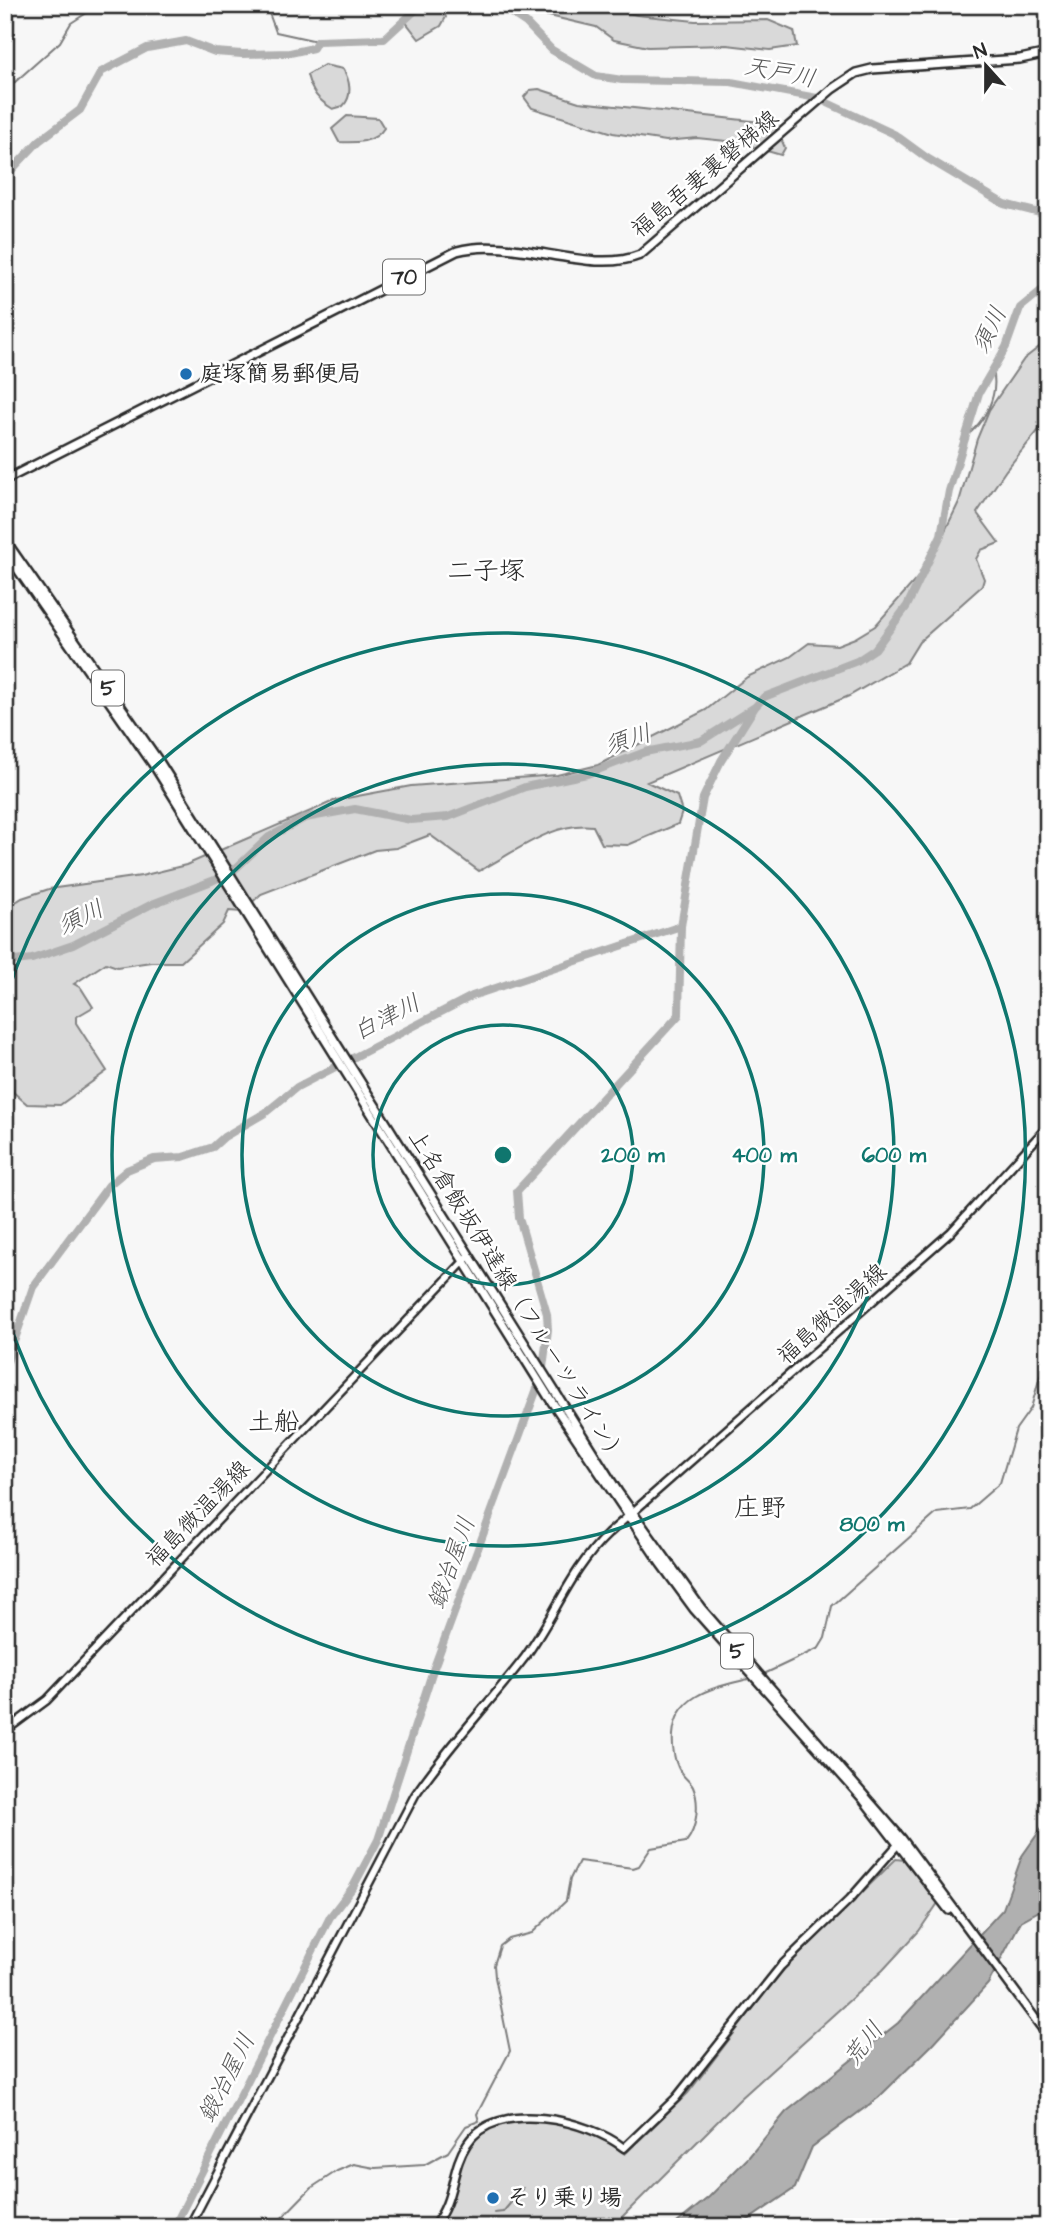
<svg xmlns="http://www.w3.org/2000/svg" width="1053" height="2232" font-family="'Architects Daughter','Klee One',sans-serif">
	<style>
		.green { fill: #d9d9d9; stroke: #828282; stroke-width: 2 }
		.water { fill: #b0b0b0; stroke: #7b7b7b; stroke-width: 2 }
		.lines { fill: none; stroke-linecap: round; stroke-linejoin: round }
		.stream { stroke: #7b7b7b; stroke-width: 2 }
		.river { stroke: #b0b0b0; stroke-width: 8 }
		.secondary-casing { stroke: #2b2b2b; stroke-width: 11 }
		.primary-casing { stroke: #2b2b2b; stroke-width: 12 }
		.secondary { stroke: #fff; stroke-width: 6 }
		.primary { stroke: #fff; stroke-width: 7 }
		.ring { fill: none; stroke: #0f766e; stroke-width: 3.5 }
		.poi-dot { fill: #1f6fb2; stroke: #fff; stroke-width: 2.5 }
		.labels { text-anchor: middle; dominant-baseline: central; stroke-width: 5; stroke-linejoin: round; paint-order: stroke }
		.shield { fill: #fff; stroke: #6b6b6b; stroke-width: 2 }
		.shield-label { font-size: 21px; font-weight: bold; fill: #2b2b2b }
		.street-label { font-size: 23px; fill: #2b2b2b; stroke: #fff }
		.poi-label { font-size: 23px; font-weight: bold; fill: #2b2b2b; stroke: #fff; text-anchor: start }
		.water-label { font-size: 24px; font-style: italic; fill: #5a5a5a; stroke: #fff }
		.quarter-label { font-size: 26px; fill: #2b2b2b; stroke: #fff }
		.centre { fill: #0f766e; stroke: #fff; stroke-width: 3.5 }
		.ring-label { font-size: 21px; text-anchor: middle; font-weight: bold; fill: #0f766e; stroke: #fff; stroke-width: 5; stroke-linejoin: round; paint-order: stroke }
	</style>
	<rect width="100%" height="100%" fill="#f7f7f7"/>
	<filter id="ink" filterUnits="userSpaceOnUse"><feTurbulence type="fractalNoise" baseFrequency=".0143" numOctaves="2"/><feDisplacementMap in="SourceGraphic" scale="14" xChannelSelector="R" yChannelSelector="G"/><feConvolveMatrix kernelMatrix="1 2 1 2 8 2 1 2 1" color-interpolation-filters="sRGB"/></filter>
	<g filter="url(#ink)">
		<path class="green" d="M531,5H596L637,15L695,21L768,20L794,31L797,46L770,50L727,45L648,47L614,40L596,27L541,14Z
			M425,6L442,11L446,17L441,26L419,39L405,21L408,14Z
			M324,65L343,69C350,80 353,96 343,106L333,109C318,100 312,93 307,75Z
			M539,89L579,102L770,123L778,131L785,148L781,155L736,142L697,138L666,141L613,133L532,108L524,97L530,90Z
			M347,116L378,118L384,128C375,143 355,143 339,142L332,129Z
			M1048,340V419L1006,470L977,513L999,543L981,550L976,559L984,579L982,586L919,642L906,663L849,696L647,782L677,796L682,812L678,824L628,845L602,844L593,826C553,821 514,853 479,871L430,835L396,848L375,850L261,894L242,912L229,911L223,924L181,962H151L117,967L106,963L74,984L81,988L93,1007L76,1017V1023L107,1071L60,1105L27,1104L13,1092L5,1073V909L22,898L49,889L141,876L186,865L336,800L411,786L557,775L598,765L706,710L747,677L790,657L809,643L837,645L855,638L875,626L928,566L959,502L977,439L989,410L1024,359Z
			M896,1859L904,1860L938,1903L919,1931L883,1970L739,2100L612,2227H438C456,2201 454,2171 469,2146C500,2097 590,2125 625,2154L688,2093L781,1972Z"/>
		<path class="water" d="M1048,1819V1906L1021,1921L988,1984L932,2045L878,2098L812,2147L795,2188L738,2227H672L709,2197L748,2158L786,2112L898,2023L1003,1909L1022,1856Z"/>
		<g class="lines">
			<path class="stream" d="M266,5L276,32L317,41
				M5,86L15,82L60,42L71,23L99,5
				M964,438C985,422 999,396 993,370
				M764,1674L819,1648L825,1638L832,1606L937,1513L970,1509L1000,1483L1016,1429L1031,1408L1048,1348
				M494,2213L503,2212L523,2188
				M273,2227L311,2188L337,2171L354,2164L375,2168L424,2165L448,2152L466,2126L479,2121L477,2114L510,2051L495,1977L494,1965L500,1946L509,1939L532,1933L566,1901L570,1879L579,1861L633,1868L639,1866L651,1848L686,1842C697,1829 700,1803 693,1787C690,1781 683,1777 680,1771C674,1761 672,1746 673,1735C676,1692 718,1687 752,1678"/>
			<path class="river" d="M499,5L526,23L552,50L596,76L622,80L731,82L817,98L894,134L927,158L1004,204L1048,215
				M5,177L39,141L80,110L101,72L147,48L186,41L215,52L242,54L290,53L313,48L317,41L384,39L421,5
				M5,962L32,959L73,945L152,904L212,881L233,871L269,837L305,818L355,809L411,820L448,817L525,787L587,774L645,752L701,741L755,707L764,697L857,661L875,649L907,606L941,535L949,491L979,393L1006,347L1020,308L1048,285
				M5,1368L33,1287L109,1185L127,1170L154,1159L183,1157L213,1147L224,1137L265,1113L297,1087L472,996L681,926
				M174,2227L330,1917L353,1887L378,1840L432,1673L542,1375L548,1330L547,1314L519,1218L517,1191L679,1015L681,926L703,798L721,761L755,707"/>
			<g class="secondary-casing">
				<path id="secondary" d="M5,1731L47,1700L469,1256
					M189,2227L415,1795C448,1746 489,1704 525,1657C555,1616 571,1569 608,1534L951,1232L1048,1126
					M433,2227C456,2198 450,2170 467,2144C496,2098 589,2120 624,2148L676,2098L781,1966L850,1899L901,1841"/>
			</g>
			<g class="primary-casing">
				<path id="primary" d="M5,480L457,251C515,235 589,276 640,255L832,89L856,73L872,69L1020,59L1048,53
					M5,540L160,763L618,1492L701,1608L902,1839L1048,2036
					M5,551L155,767L548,1396L661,1564L694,1609L864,1800L949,1910"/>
			</g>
			<use href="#secondary" class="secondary"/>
			<use href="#primary" class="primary"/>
		</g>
	</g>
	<g class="ring">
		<circle cx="503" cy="1155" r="130"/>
		<circle cx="503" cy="1155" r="261"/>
		<circle cx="503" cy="1155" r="391"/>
		<path d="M7 994A522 522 0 1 1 7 1316"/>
	</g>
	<g class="poi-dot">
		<circle cx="186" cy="374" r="7"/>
		<circle cx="493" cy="2198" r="7"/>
	</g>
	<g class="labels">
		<g class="shield">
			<rect x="383" y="259.5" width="42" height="35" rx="5"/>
			<rect x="92" y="670.5" width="32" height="35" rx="5"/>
			<rect x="721" y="1633.5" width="32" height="35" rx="5"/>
		</g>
		<g class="shield-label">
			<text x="404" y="277">70</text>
			<text x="108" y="688">5</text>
			<text x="737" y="1651">5</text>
		</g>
		<g class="street-label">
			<text transform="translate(705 174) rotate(-40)">福島吾妻裏磐梯線</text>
			<text transform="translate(517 1297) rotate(58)">上名倉飯坂伊達線（フルーツライン）</text>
			<text transform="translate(832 1314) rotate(-42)">福島微温湯線</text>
			<text transform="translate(198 1514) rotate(-46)">福島微温湯線</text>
		</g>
		<g class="poi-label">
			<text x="200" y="374">庭塚簡易郵便局</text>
			<text x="507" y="2198">そり乗り場</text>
		</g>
		<g class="water-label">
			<text transform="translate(780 73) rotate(11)">天戸川</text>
			<text transform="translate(990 330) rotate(-64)">須川</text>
			<text transform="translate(628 740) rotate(-18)">須川</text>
			<text transform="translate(81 918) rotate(-26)">須川</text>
			<text transform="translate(387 1018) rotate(-27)">白津川</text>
			<text transform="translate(452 1563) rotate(-70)">鍛冶屋川</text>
			<text transform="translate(864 2044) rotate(-52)">荒川</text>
			<text transform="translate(227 2078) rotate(-63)">鍛冶屋川</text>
		</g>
		<g class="quarter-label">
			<text x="486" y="571">二子塚</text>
			<text x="274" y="1422">土船</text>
			<text x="760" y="1508">庄野</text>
		</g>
	</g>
	<circle cx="503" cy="1155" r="10" class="centre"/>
	<g class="ring-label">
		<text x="633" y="1162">200 m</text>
		<text x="764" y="1162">400 m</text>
		<text x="894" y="1162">600 m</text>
		<text x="872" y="1531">800 m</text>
	</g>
	<rect width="1053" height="2232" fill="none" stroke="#fff" stroke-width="28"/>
	<rect x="14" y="14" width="1025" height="2204" fill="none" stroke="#2b2b2b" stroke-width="2.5" filter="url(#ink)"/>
	<g transform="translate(986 66) rotate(339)" stroke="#ffffff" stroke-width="5" paint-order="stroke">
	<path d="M0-5L12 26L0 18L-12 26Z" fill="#2b2b2b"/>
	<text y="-10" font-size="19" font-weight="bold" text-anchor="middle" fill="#2b2b2b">N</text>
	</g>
</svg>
